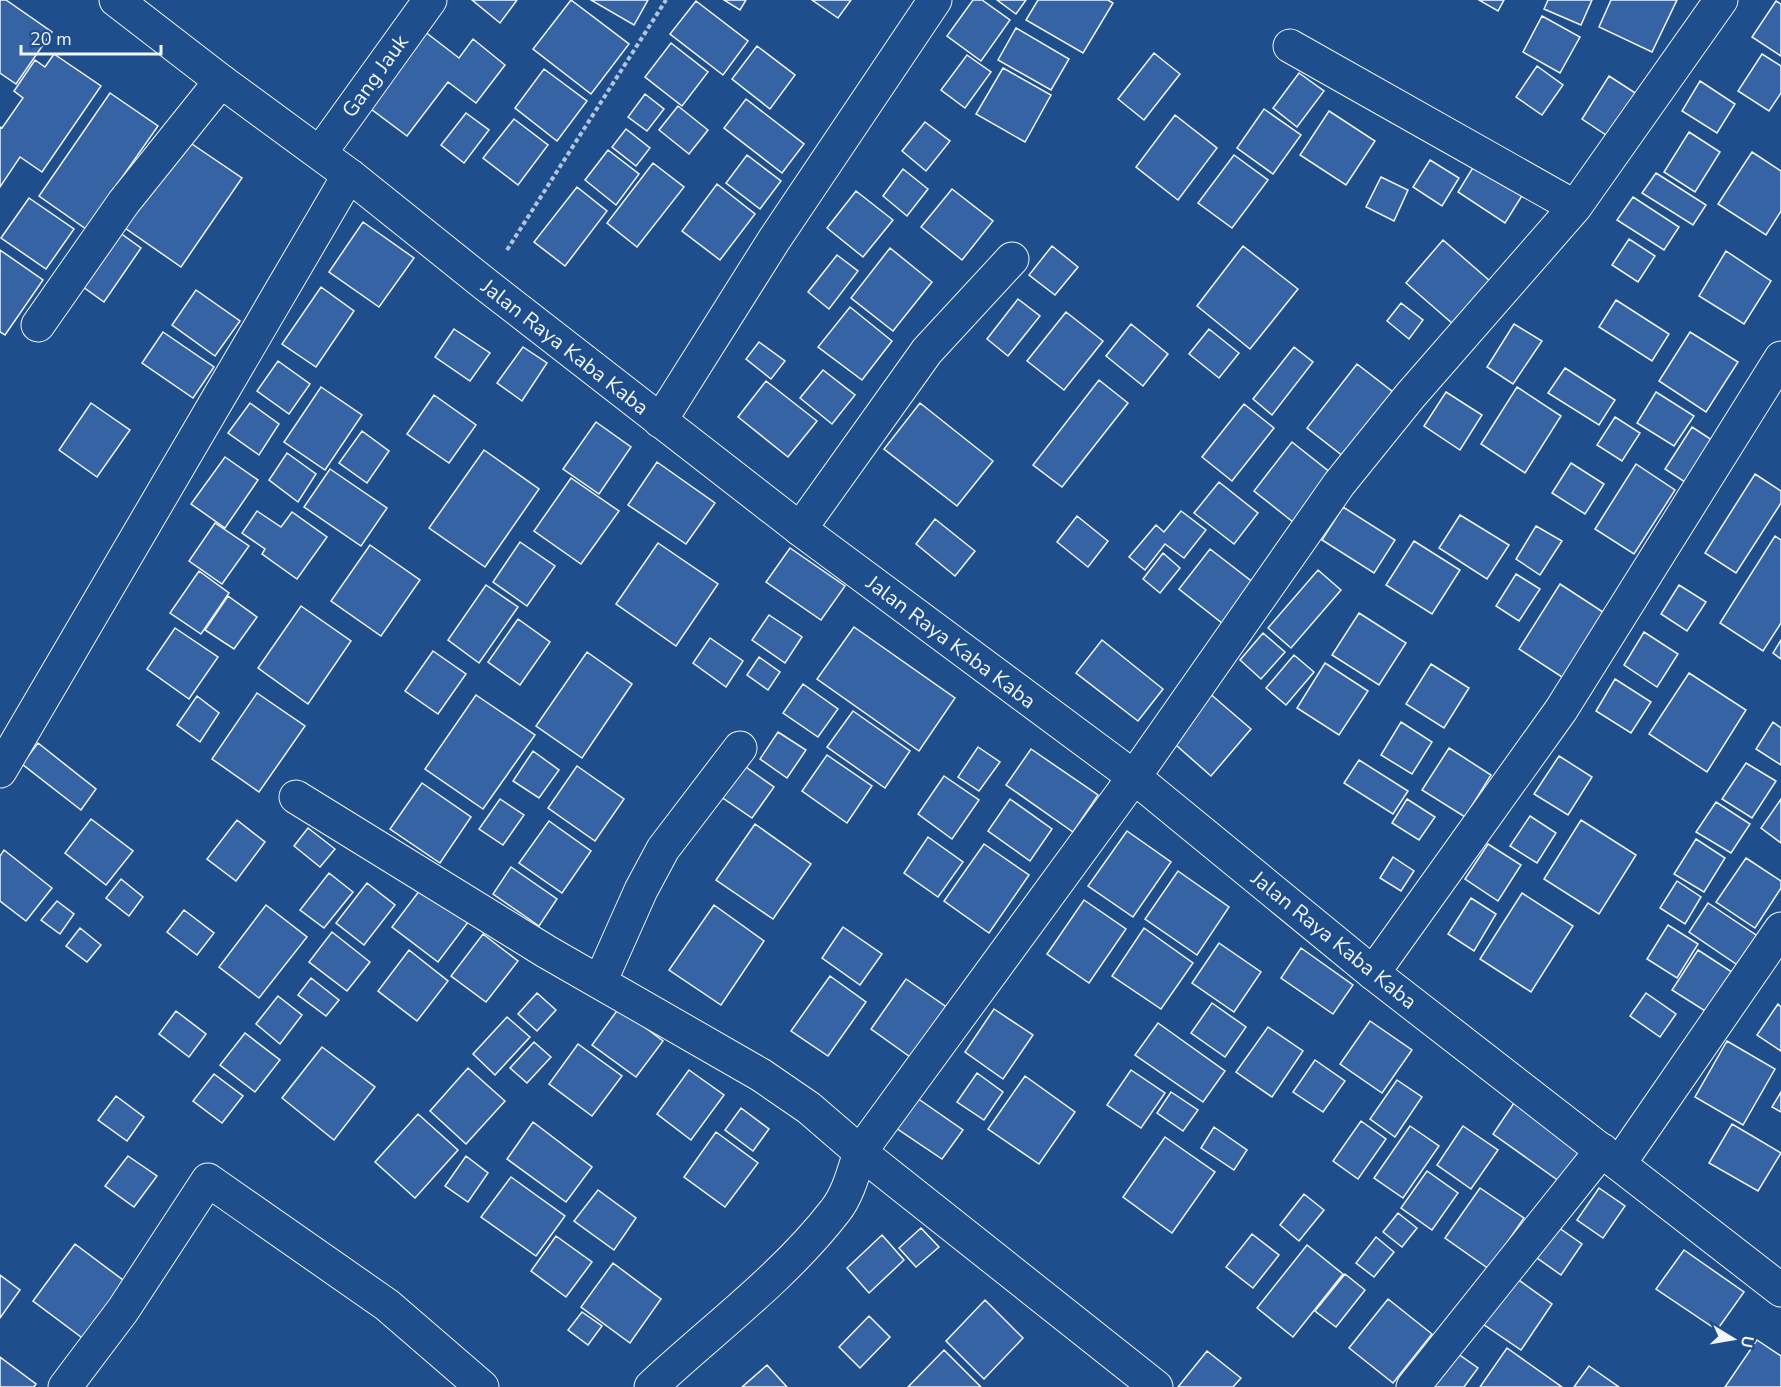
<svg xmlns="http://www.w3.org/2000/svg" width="1781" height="1387" font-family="'Nunito Sans',sans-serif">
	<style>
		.building { fill: #3563a3; stroke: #f2f6ff; stroke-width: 1.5 }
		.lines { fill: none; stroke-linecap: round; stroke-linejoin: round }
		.street-casing { stroke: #f2f6ff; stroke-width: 35 }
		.secondary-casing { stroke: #f2f6ff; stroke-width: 35 }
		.path { stroke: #b3c4dc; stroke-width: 4; stroke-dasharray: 4.5 3; stroke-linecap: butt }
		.street { stroke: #1f4e8c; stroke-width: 33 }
		.secondary { stroke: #1f4e8c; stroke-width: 33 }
		.labels { text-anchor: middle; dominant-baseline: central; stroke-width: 4.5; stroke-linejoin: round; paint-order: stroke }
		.street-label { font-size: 21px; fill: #f2f6ff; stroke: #1f4e8c }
	</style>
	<rect width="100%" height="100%" fill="#1f4e8c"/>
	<path class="building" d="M0,0H6L52,32L16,84L0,73Z
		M472,0H517L500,23Z
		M571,0L629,44L591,94L533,49Z
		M591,0H648L634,25Z
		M724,0H746L740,10Z
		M812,0H851L838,18Z
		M973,0H982L1010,20L981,61L947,36Z
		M997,0H1026L1016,14Z
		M1038,0H1108L1113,3L1083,53L1026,20Z
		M1479,0H1504L1498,11Z
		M1548,0H1592L1581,25L1544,9Z
		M1611,0H1677L1652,52L1599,27Z
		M696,1L748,41L723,75L670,34Z
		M1776,1L1781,4V56L1752,37Z
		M1542,16L1580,37L1560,73L1523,52Z
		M1016,28L1069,59L1051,90L998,60Z
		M424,31L459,58L473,39L505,65L476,103L448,82L407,136L367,106Z
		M671,43L708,72L682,106L645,77Z
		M757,46L795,75L770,109L732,79Z
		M1154,53L1180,74L1144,120L1118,99Z
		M54,54L101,86L42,172L20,157L0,187V127L2,128L23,98L14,91L35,60L45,67Z
		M1762,54L1781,66V93L1769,111L1738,91Z
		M967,55L991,72L965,108L941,90Z
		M1537,66L1563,85L1542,115L1516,97Z
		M1003,68L1051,95L1025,142L976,114Z
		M544,69L587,101L557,141L515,108Z
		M1299,73L1324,91L1297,127L1273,108Z
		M1609,76L1643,98L1615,141L1582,119Z
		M1700,81L1735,104L1717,133L1682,111Z
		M110,93L158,126L86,229L39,196Z
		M645,94L664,109L647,131L628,117Z
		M746,99L804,144L782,173L724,128Z
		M678,106L708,130L689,154L659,130Z
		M1264,109L1301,135L1273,174L1237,148Z
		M1329,111L1375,141L1346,185L1300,155Z
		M466,113L489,130L464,163L441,145Z
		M1175,115L1217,148L1178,200L1136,167Z
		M514,119L548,145L518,185L483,158Z
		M925,122L950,141L926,171L902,151Z
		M626,129L650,148L636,166L612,147Z
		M1689,132L1720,152L1695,192L1664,172Z
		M186,140L242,178L181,267L125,228Z
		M608,150L639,174L616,205L585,180Z
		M1752,152L1781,171V211L1766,235L1718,204Z
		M747,155L781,181L760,209L726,183Z
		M1234,155L1268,180L1232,228L1198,203Z
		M1430,160L1459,178L1442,206L1413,187Z
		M1477,161L1525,191L1505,223L1458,192Z
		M653,163L684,187L637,247L607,223Z
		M903,169L928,189L907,216L883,196Z
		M1656,173L1706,205L1693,225L1642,193Z
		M1381,177L1408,190L1394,221L1366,207Z
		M717,184L755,214L720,260L682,231Z
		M577,187L607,211L565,266L534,242Z
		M952,189L993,221L962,260L921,227Z
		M856,191L893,220L863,257L827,228Z
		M1633,197L1679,227L1664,250L1617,220Z
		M29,198L74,229L46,269L1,238Z
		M363,222L414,258L379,307L329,272Z
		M109,225L141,248L104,302L72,279Z
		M1629,239L1655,256L1638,282L1612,265Z
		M1443,240L1490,281L1453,324L1406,283Z
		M1052,246L1078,267L1055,295L1029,275Z
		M1243,246L1298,289L1250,349L1197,306Z
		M890,248L932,282L893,331L851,298Z
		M0,250L43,280L5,335L0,332Z
		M1726,251L1771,281L1744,324L1699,296Z
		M837,255L858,271L829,309L808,292Z
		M321,287L354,311L316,367L282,344Z
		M196,290L240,321L215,356L172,325Z
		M1018,299L1040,316L1008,356L987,339Z
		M1616,300L1669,334L1652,361L1599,327Z
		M1401,303L1423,320L1409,339L1387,321Z
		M850,307L892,341L862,380L818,347Z
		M1066,312L1103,341L1064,390L1027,361Z
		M1131,324L1168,354L1143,386L1106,356Z
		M1514,324L1542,341L1513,384L1487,367Z
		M454,329L490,353L470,381L435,357Z
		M1209,329L1239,353L1219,378L1189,354Z
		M163,332L214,367L193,398L142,363Z
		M1690,332L1738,362L1706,412L1659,381Z
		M759,342L785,361L771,379L746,359Z
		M523,347L547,363L522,401L497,383Z
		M1294,347L1313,362L1272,415L1253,399Z
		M278,361L310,384L289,414L257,391Z
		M1357,364L1393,392L1343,456L1307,428Z
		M1565,368L1615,400L1599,425L1548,393Z
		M823,370L855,395L832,424L800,398Z
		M1099,380L1128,403L1062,487L1033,465Z
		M766,381L817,421L788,457L738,417Z
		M321,387L362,415L325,470L284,442Z
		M1517,387L1561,416L1525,473L1481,444Z
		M1446,392L1482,415L1460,450L1424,426Z
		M1656,392L1694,416L1674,446L1637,423Z
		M434,395L476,425L449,463L407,434Z
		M91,403L130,430L97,477L59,450Z
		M250,403L279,424L259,455L228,433Z
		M920,403L993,461L957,506L884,449Z
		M1244,404L1274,428L1232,481L1202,457Z
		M1615,417L1640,433L1622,461L1597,445Z
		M596,422L631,447L599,494L563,469Z
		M1692,427L1715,442L1688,484L1665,469Z
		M362,431L389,451L367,483L339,463Z
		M1292,442L1331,473L1293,522L1254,491Z
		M484,450L539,489L485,567L429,528Z
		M287,453L316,474L298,502L269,480Z
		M225,457L258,480L225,528L191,504Z
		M657,462L715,503L686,544L628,505Z
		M1571,463L1604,484L1585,514L1552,493Z
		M1636,464L1675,490L1634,554L1595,529Z
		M330,469L387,508L361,546L304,507Z
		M1755,474L1781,491V503L1736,573L1705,553Z
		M571,478L619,511L581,564L534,531Z
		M1219,482L1258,513L1234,544L1194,513Z
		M1343,507L1395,540L1374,573L1322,540Z
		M257,511L281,527L292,512L327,537L297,579L262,554L265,549L242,533Z
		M1181,511L1206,530L1184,558L1165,544L1145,570L1129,557L1156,525L1164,532Z
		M1460,515L1509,545L1487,579L1439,548Z
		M1077,516L1108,541L1088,567L1057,542Z
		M935,519L975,551L955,576L916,544Z
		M215,523L249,546L222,584L189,561Z
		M1536,526L1562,541L1540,575L1516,559Z
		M1775,536L1781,540V623L1763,651L1720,623Z
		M1414,541L1460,570L1432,614L1386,585Z
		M520,542L555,566L527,606L493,582Z
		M658,543L718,584L676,646L616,604Z
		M370,545L420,580L381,636L331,601Z
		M790,548L845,586L821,620L766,582Z
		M1210,549L1259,587L1227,627L1179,589Z
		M1163,553L1180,568L1160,593L1143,579Z
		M1318,570L1341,590L1291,648L1268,628Z
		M199,571L229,593L201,634L170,613Z
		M1516,574L1540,589L1519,621L1496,606Z
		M1560,584L1606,614L1565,679L1519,649Z
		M486,585L518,607L479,663L448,640Z
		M1679,585L1706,602L1687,631L1661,614Z
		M228,596L257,617L234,649L205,630Z
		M301,606L351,641L308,704L258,668Z
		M1359,613L1406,643L1379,685L1332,655Z
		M769,615L802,637L785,663L752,640Z
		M518,619L550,642L520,685L488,662Z
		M854,627L955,698L919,751L817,679Z
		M175,628L218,657L189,699L147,669Z
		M1644,632L1678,654L1657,687L1624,665Z
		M1263,633L1285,652L1261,679L1240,660Z
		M710,638L743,661L726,687L693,663Z
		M1102,640L1163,689L1138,721L1076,673Z
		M1781,640V659L1773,653Z
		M433,651L466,674L438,714L405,691Z
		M587,652L632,684L582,758L536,726Z
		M1294,655L1314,672L1286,705L1266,688Z
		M759,657L780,672L768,690L747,675Z
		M1325,663L1368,691L1339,735L1297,708Z
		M1431,664L1469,688L1444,728L1406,704Z
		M1689,673L1746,710L1707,772L1649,734Z
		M1615,679L1651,702L1631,733L1596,711Z
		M803,684L838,709L818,737L783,713Z
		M1208,692L1251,729L1211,776L1168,738Z
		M257,693L305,726L259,792L212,759Z
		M476,695L535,735L483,809L425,769Z
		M197,696L219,713L200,742L177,725Z
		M853,711L910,751L885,788L827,747Z
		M1401,722L1432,742L1412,774L1381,755Z
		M1773,722L1781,728V765L1756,749Z
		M778,732L806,750L787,778L760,759Z
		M38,743L96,789L81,810L22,764Z
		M978,747L1000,762L979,791L958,777Z
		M1449,748L1491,775L1465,817L1422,790Z
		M1031,749L1098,795L1073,832L1006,785Z
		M533,751L559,770L539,798L513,781Z
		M827,755L872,786L847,823L802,791Z
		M1559,756L1592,777L1568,815L1534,794Z
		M736,760L774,787L752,818L714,792Z
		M1359,760L1408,791L1393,814L1344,783Z
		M1746,763L1776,781L1752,818L1722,799Z
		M577,766L624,799L595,841L548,808Z
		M944,776L979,800L952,839L918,814Z
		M422,783L471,817L440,863L390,829Z
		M500,799L524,815L503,845L479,829Z
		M1010,799L1052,829L1030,861L988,831Z
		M1407,799L1435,817L1419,840L1392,823Z
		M1781,799V843L1761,828Z
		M1716,802L1750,824L1731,853L1696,832Z
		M1530,816L1556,833L1537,863L1510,846Z
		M91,819L133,851L106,885L65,853Z
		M237,820L265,842L236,881L207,859Z
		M1581,820L1636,855L1599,914L1544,879Z
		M549,821L591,851L562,893L519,863Z
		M755,824L811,864L773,919L716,880Z
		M308,828L335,849L320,867L294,846Z
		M1127,831L1171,862L1133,917L1088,886Z
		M928,837L963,862L938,897L904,873Z
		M1696,839L1725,858L1704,892L1674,874Z
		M984,844L1029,875L989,933L944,901Z
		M1488,844L1521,865L1498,901L1465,879Z
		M4,850L52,888L26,921L0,901V856Z
		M1393,857L1414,871L1401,891L1380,878Z
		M1746,858L1781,881V888L1755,928L1716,902Z
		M511,867L557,899L539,926L493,894Z
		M1178,871L1229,907L1197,955L1145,919Z
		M329,873L353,892L324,928L300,910Z
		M121,879L143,897L129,916L106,898Z
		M1677,881L1701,897L1685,924L1660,908Z
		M426,882L472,917L438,962L392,927Z
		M367,883L395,905L364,945L336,923Z
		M1522,893L1573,926L1531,992L1480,959Z
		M1471,898L1496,914L1474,951L1448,934Z
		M1084,900L1126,929L1089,983L1047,954Z
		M57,901L74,914L60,934L41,920Z
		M1708,903L1759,937L1739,966L1689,932Z
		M266,905L307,937L259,998L219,967Z
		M714,905L764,941L721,1005L669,970Z
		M184,910L214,933L197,955L167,932Z
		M1668,925L1698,944L1677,978L1647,959Z
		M843,927L882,954L860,985L822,958Z
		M80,928L101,945L87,962L66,946Z
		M1144,928L1193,963L1161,1009L1112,976Z
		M332,932L370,962L347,991L309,962Z
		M483,934L518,961L486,1002L451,976Z
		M1219,943L1261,972L1234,1012L1192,983Z
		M1301,948L1353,985L1333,1014L1281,978Z
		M409,950L448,981L417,1021L378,991Z
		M1698,950L1738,976L1713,1016L1672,990Z
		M830,976L866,1002L828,1056L791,1031Z
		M311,978L339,1000L326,1016L298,995Z
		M906,979L948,1008L913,1059L871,1029Z
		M537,993L556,1010L537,1031L518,1014Z
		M1646,993L1676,1014L1660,1037L1630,1016Z
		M278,996L302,1015L280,1044L256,1024Z
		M1212,1003L1246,1027L1225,1057L1191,1033Z
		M1778,1004L1781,1007V1051L1757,1035Z
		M619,1008L663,1041L636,1077L592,1045Z
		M994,1009L1033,1035L1003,1079L965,1052Z
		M176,1011L206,1034L189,1057L159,1034Z
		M507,1017L530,1037L495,1075L473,1054Z
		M1370,1021L1412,1050L1382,1093L1340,1064Z
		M1158,1023L1225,1071L1203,1102L1135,1055Z
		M1268,1027L1303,1051L1272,1097L1236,1072Z
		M245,1033L280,1060L255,1092L220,1065Z
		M1727,1041L1775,1069L1743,1125L1695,1097Z
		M534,1042L551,1057L527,1083L510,1068Z
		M578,1044L622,1076L592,1116L549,1084Z
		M322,1047L375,1087L334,1140L282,1098Z
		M1315,1060L1345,1081L1323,1112L1293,1092Z
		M468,1068L505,1101L466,1144L430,1111Z
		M689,1070L724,1095L691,1140L657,1114Z
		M1131,1070L1165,1093L1141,1128L1107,1105Z
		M977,1073L1003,1092L984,1120L957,1102Z
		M214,1074L243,1096L222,1123L193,1101Z
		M1025,1076L1075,1112L1039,1164L988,1129Z
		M1397,1080L1422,1097L1395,1137L1370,1119Z
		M1171,1092L1198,1110L1183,1131L1157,1113Z
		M1781,1092V1112L1772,1107Z
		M116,1096L144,1117L127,1141L98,1120Z
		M917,1098L963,1130L942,1159L896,1128Z
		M1516,1100L1590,1152L1566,1186L1493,1134Z
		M741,1108L769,1129L753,1151L725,1130Z
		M418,1114L458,1150L415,1198L375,1162Z
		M1361,1121L1386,1139L1358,1179L1333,1161Z
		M533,1122L592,1167L566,1202L507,1159Z
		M1732,1124L1781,1153L1758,1191L1709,1163Z
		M1410,1126L1439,1146L1403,1198L1374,1178Z
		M1463,1126L1498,1150L1471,1189L1437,1165Z
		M1214,1127L1247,1150L1234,1170L1201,1148Z
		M716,1132L758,1163L725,1207L684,1177Z
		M1165,1137L1215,1172L1172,1233L1123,1197Z
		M128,1156L157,1176L134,1207L105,1186Z
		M466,1156L488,1173L468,1202L445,1186Z
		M1427,1171L1458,1193L1432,1230L1401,1208Z
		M511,1177L565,1216L536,1256L481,1217Z
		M1480,1188L1524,1218L1489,1269L1445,1238Z
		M1599,1188L1625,1206L1603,1238L1577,1220Z
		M598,1190L636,1218L614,1250L574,1221Z
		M1304,1194L1324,1210L1299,1241L1280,1225Z
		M1398,1213L1417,1228L1402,1247L1383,1232Z
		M1552,1223L1582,1244L1561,1275L1530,1253Z
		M921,1228L939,1247L916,1267L899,1248Z
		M1252,1234L1279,1255L1253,1288L1226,1267Z
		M882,1235L904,1260L869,1293L847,1268Z
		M556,1236L592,1262L566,1297L531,1271Z
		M1376,1237L1394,1252L1374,1277L1356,1263Z
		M75,1244L127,1283L85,1340L33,1301Z
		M1307,1245L1343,1274L1293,1337L1257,1308Z
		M1684,1250L1744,1292L1717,1330L1656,1289Z
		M613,1263L661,1299L630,1343L581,1307Z
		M1509,1273L1552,1304L1521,1350L1477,1320Z
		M1345,1274L1365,1290L1336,1327L1315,1311Z
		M0,1275L20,1290L0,1318Z
		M1388,1299L1432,1334L1393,1383L1349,1348Z
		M985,1300L1023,1338L984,1379L946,1341Z
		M582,1312L602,1326L588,1345L568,1330Z
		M869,1316L890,1337L860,1368L839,1347Z
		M1757,1340L1781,1356V1387H1725Z
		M1507,1348L1562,1387H1480Z
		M1451,1349L1478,1368L1464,1387H1425Z
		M944,1350L981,1387H908Z
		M1207,1351L1241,1378L1233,1387H1178Z
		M0,1357L36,1384L34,1387H0Z
		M767,1365L787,1387H742Z
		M1589,1366L1619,1387H1574Z"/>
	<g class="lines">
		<g class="street-casing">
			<path id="street" d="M1290,46L1575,207
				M320,153L430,0
				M38,325L124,202L221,81
				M660,421L774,240L935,0
				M800,529L927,351L1012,259
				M0,771L349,175
				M296,797L547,952L761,1075L809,1108L860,1152L1156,1387
				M1373,973L1561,710L1781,358
				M600,982L641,890L663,849L740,748
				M1619,1164L1781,929
				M65,1387L123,1310L208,1180L387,1305L482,1387
				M651,1387C712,1330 783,1278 835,1211C848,1195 854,1171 860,1152L1134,777L1339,484L1410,396L1575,207L1721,0
				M1413,1387L1602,1150"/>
		</g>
		<g class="secondary-casing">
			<path id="secondary" d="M116,0L221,81L349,175L485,284L800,529L1134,777L1373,973L1781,1290"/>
		</g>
		<path class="path" d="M507,250L666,0"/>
		<use href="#street" class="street"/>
		<use href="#secondary" class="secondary"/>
	</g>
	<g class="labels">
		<g class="street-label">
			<text transform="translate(375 76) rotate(-54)">Gang Jauk</text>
			<text transform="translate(565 347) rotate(38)">Jalan Raya Kaba Kaba</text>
			<text transform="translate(951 642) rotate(37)">Jalan Raya Kaba Kaba</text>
			<text transform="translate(1334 940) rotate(39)">Jalan Raya Kaba Kaba</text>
		</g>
	</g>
	<g transform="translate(1733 1339) rotate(101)" stroke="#1f4e8c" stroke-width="4.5" paint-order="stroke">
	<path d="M0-4.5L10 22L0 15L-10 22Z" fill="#f2f6ff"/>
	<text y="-9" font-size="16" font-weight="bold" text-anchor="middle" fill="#f2f6ff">U</text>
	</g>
	<path d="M21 45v9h140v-9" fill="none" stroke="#f2f6ff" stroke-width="3"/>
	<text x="30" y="45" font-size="18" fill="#f2f6ff" stroke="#1f4e8c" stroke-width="4.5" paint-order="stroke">20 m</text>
</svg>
